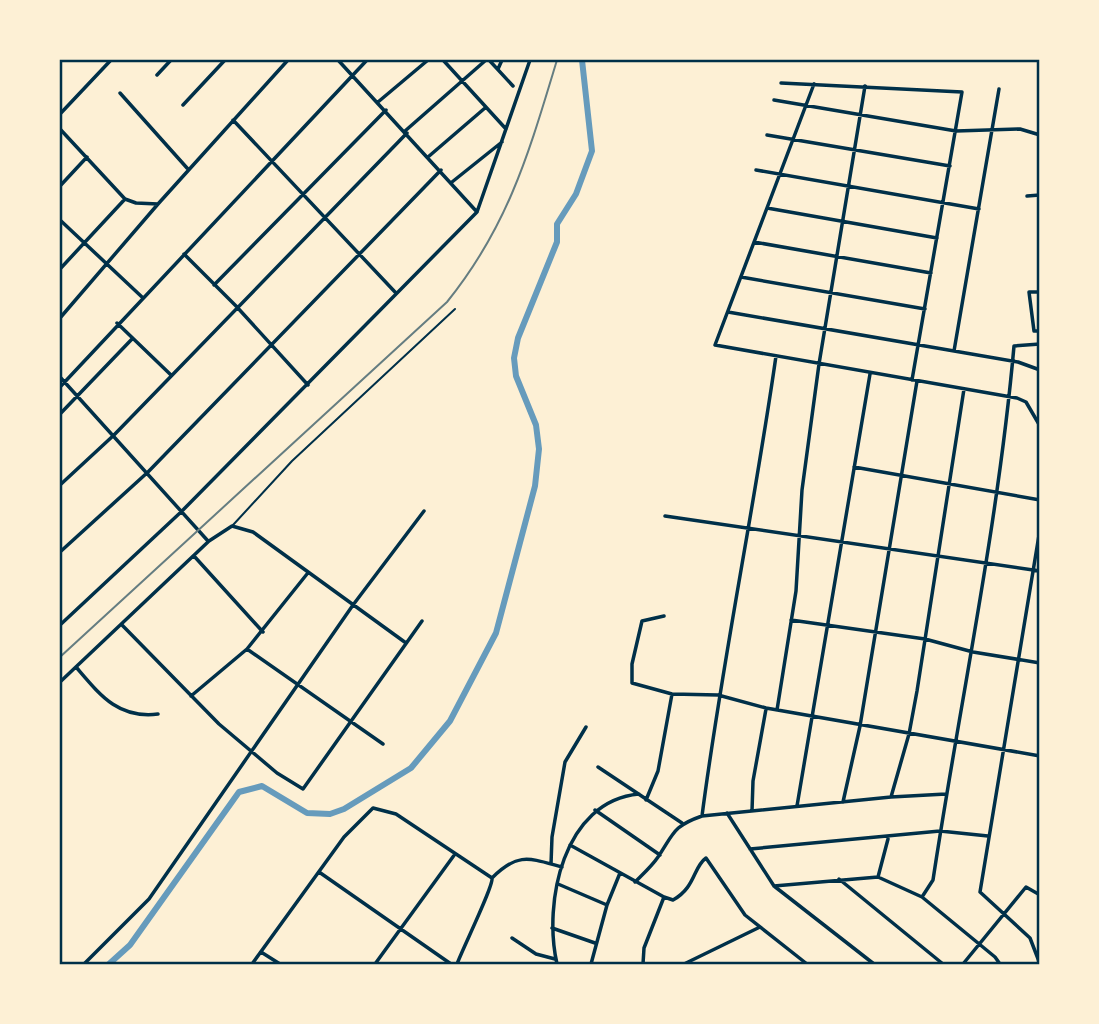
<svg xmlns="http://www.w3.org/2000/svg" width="1099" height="1024" font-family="'Archivo Narrow',sans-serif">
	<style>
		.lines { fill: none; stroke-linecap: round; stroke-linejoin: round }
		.canal { stroke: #669bbc; stroke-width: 6 }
		.service { stroke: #003049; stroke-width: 2 }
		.minor { stroke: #003049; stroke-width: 3.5 }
		.rail { stroke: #657d81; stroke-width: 2 }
		.neatline { fill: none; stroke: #003049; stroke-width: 2.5 }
	</style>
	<rect width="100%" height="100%" fill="#fdf0d5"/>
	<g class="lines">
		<path class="canal" d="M109,964L130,945L239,792L262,786L307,813L330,814L344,809L411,768L450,721L496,633L535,486L539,449L536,425L516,376L514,358L518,338L557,242V224L576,194L592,151L582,60"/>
		<path class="service" d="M233,525L292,461L455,309"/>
		<path class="minor" d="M338,60L477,212
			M443,60L506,129
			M489,60L513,86
			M498,69L502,60
			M157,75L171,60
			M781,83L962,92L912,380
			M814,84L715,345L1017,398L1026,402L1040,426
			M120,93L187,168
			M774,100L956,131L1020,129L1040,135
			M378,102L428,60
			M183,105L225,60
			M60,114L111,60
			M233,120L395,292
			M60,129L125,199L136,203L158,204L288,60
			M405,131L486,60
			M767,135L950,166
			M428,157L485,108
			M756,170L979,209
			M452,182L502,142
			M60,186L87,157
			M1027,196L1040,195
			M767,208L937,238
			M60,220L142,297
			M754,242L931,273
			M184,254L236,306L308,385
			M60,269L125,199
			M741,277L925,309
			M214,285L386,110
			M1040,292H1029L1034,331H1040
			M728,312L1018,362L1040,370
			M60,318L158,204
			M117,323L171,375
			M954,351L999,89
			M60,377L208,541
			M60,387L367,60
			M60,414L132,339
			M854,467L1040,500
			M60,485L114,435L407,133
			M665,516L1040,571
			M1040,529L980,892L1030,938L1040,964
			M60,552L148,472L441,170
			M194,556L263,632
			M664,616L642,621L632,664V683L672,694L718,695L766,708L1040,756
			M791,620L925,639L973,652L1040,663
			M60,625L181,512L477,212L530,60
			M122,625L219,724L277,773L303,789L422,621
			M247,649L383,744
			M76,667C100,695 118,719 158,714
			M60,682L209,541L232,526L253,532L406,643
			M191,696L247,649L307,574
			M777,710L796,591L802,490L819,364L865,86
			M598,767L682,823
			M891,797L909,734L917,691L964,389
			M646,800L658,771L672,694
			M843,802L860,726L917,381
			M797,806L870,374
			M595,810L660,855
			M752,811L753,781L766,709
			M727,813L774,886L874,964
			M702,816C722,662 754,510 776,356
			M570,845L664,897
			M750,849L940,831L988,836
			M551,864L552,837L565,762L586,727
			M319,872L451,964
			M878,877L888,839
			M492,878C518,852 529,858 562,867
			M839,879L943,964
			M635,882C643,874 652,866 658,857C674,833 673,826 702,816L891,797L946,794
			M558,884L607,905
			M774,886L878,877L922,897L995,957L1000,964
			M922,897L933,880C960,702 998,526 1014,346L1040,344
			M552,928L595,943
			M512,938L536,954L555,959
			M261,952L280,964
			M84,964L149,899L353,605L424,511
			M252,964L344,837L373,808L396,814L492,878
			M375,964L455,854
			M457,964C462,950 494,885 492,878
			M557,964C543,903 563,801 639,794
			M591,964L607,905L620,873
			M643,964L644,948L664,897L673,900C696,887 693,867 706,858L745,915L807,964
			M684,964L760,927
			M963,964L1026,887L1040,895"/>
		<path class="rail" d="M60,657L447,302C509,225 529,152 557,60"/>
	</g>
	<rect width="1099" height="1024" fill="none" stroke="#fdf0d5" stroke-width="122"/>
	<rect x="61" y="61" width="977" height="902" class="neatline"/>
</svg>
